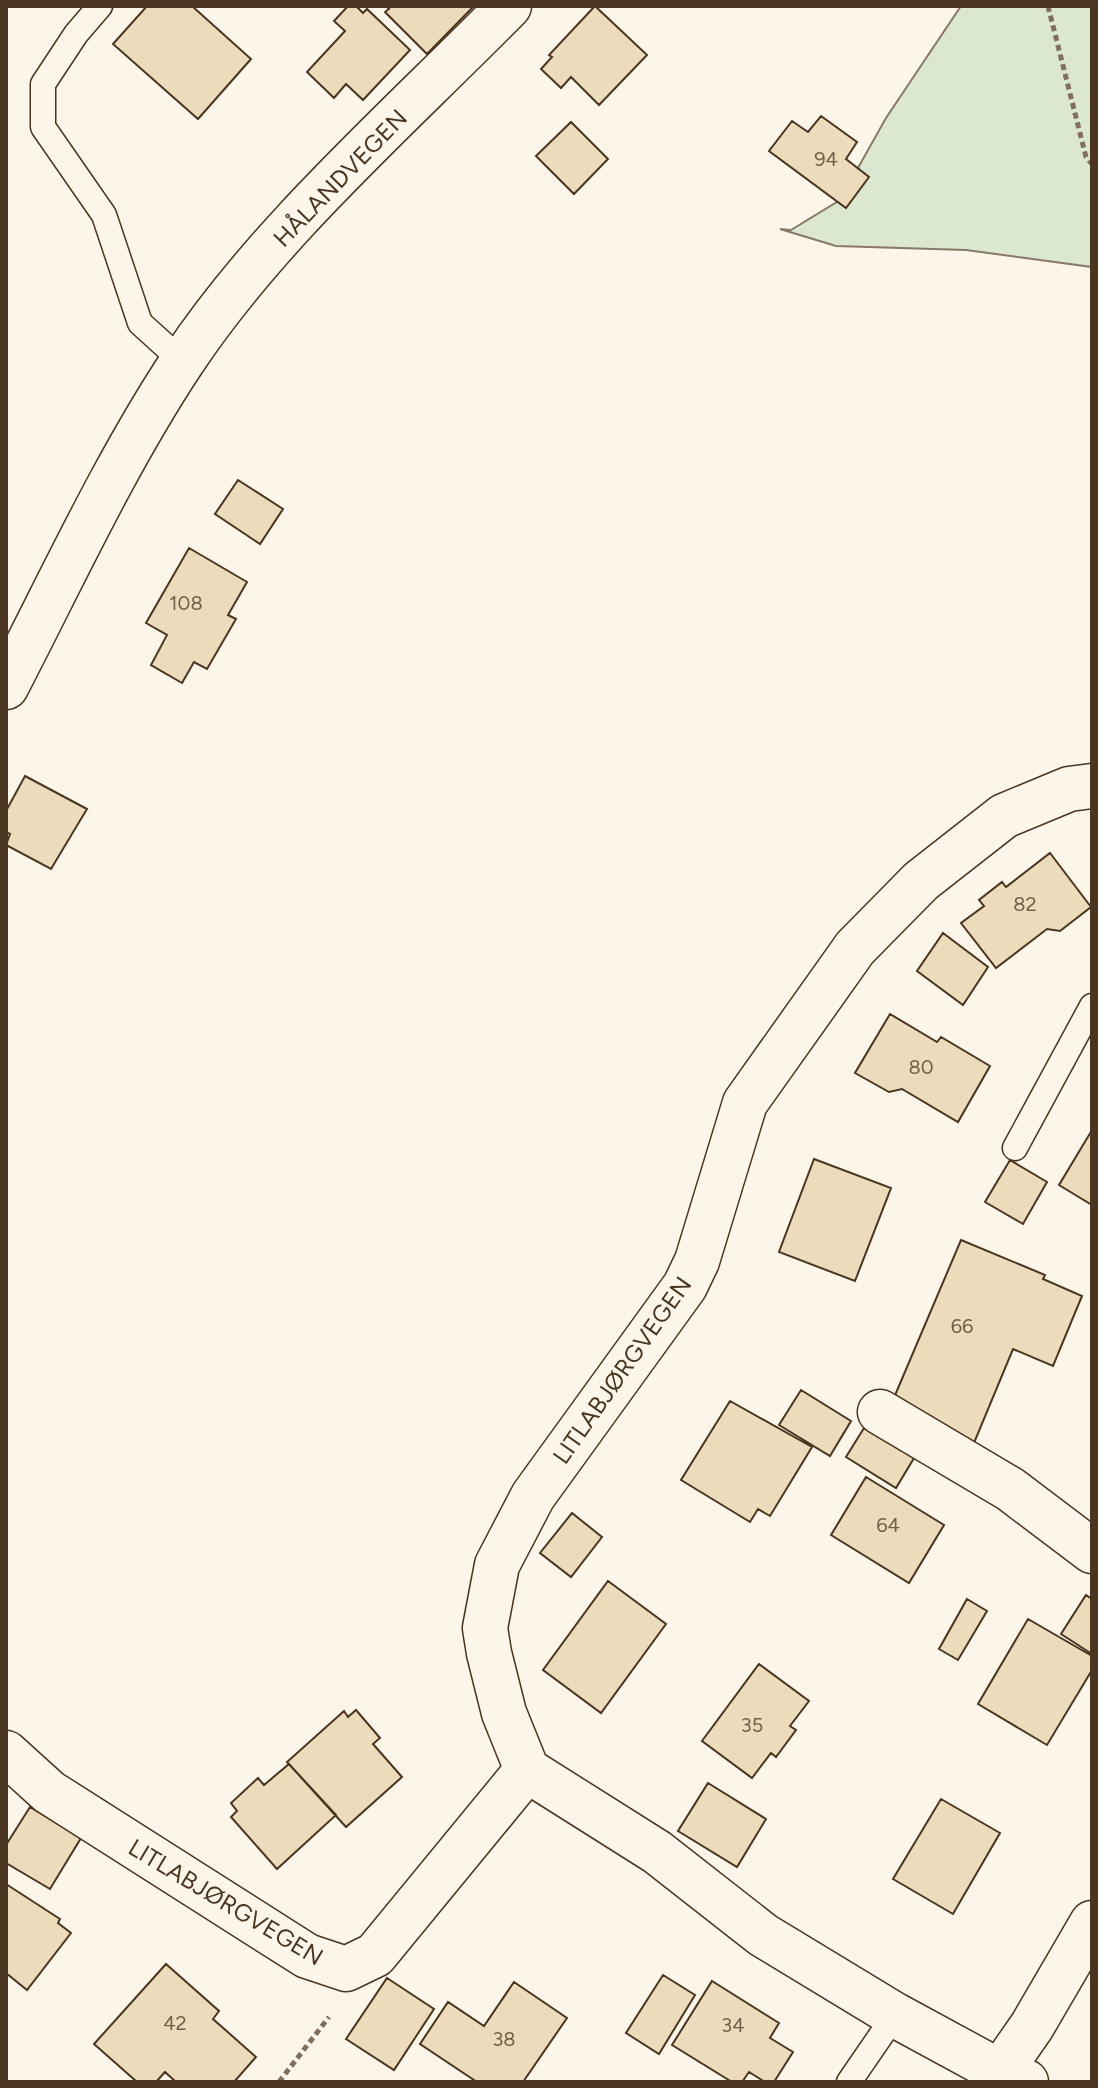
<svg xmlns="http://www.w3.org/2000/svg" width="1098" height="2088" font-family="Figtree,sans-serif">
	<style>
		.green { fill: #dce7d0; stroke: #887966; stroke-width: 2 }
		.building { fill: #ecdcbc; stroke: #4a3520; stroke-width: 2 }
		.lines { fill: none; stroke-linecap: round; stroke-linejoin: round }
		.service-casing { stroke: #4a3520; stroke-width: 27 }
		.minor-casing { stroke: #4a3520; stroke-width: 47 }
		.secondary-casing { stroke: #4a3520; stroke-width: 47 }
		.path { stroke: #7f6f5c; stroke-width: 5; stroke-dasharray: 6 4; stroke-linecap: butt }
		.service { stroke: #fbf6e9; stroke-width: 24 }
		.minor { stroke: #fbf6e9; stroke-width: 44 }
		.secondary { stroke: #fbf6e9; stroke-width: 44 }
		.labels { text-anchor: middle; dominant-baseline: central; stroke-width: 6; stroke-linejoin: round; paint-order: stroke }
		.number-label { font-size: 20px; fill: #725f47 }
		.street-label { font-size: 24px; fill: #4a3520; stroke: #fbf6e9 }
	</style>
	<rect width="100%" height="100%" fill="#fbf6e9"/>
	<path class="green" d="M961,6H1092V267L966,250L836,246L780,229L791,230L840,200L886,118Z"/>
	<path class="building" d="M147,6H192L251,59L198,119L113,44Z
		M348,6H356L363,13L367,9L410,50L363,100L346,84L334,98L307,72L345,31L334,21Z
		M386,6H474L427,54L385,12L389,9Z
		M595,6L647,55L599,105L571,77L561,88L541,69L552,57L549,55Z
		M821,116L857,142L846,159L869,177L846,208L769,151L792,121L808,132Z
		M571,122L608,159L574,194L536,156Z
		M238,480L283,509L260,544L215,514Z
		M189,548L247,582L228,615L236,619L207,669L194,662L182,683L151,665L167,635L146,623Z
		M25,776L87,809L51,869L6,845L10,834L6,832V811Z
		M1050,853L1091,907L1060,931L1047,929L996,968L961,923L984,906L979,900L1002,882L1006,887Z
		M943,933L988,967L963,1005L917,971Z
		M890,1014L937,1042L941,1037L990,1066L958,1122L902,1089L889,1092L855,1073Z
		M1092,1130V1205L1059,1185Z
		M814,1159L891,1188L855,1281L779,1252Z
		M1010,1160L1047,1182L1023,1224L985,1202Z
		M961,1240L1045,1275L1043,1279L1082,1296L1053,1366L1013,1349L974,1443L890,1407Z
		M801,1390L851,1421L830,1456L779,1425Z
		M730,1401L812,1447L770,1516L758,1509L750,1522L681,1480Z
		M864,1428L914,1458L896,1488L846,1457Z
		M866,1477L944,1525L909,1583L831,1535Z
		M572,1513L602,1537L571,1577L540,1553Z
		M608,1581L666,1624L601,1713L543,1670Z
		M1086,1595L1092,1599V1654L1061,1634Z
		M967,1599L987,1611L958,1660L939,1649Z
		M1028,1619L1092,1656V1670L1047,1745L978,1704Z
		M759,1664L809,1701L790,1726L796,1730L776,1757L771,1753L752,1778L702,1741Z
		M356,1710L380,1738L373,1744L402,1777L346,1827L287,1762L344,1711L348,1717Z
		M289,1764L336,1815L277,1869L231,1817L237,1811L231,1803L258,1778L264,1785Z
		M708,1783L766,1819L737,1867L678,1831Z
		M941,1799L1000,1833L953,1914L893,1879Z
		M30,1807L81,1838L50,1889L6,1863V1845Z
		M6,1884L60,1919L58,1923L71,1933L27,1990L6,1973Z
		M166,1964L219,2011L213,2019L256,2057L234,2082H176L165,2072L156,2082H137L94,2044Z
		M663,1975L695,1995L659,2054L626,2033Z
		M387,1978L434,2009L394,2070L346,2039Z
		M712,1981L779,2023L770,2038L793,2052L774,2082H765L749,2072L742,2082H732L672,2045Z
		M514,1982L567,2018L523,2082H477L420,2044L448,2002L484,2026Z"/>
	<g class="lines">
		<g class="service-casing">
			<path id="service" d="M100,6L76,34L43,84V127L104,215L140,323L182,361
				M1015,1148L1092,1006
				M849,2082L895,2015"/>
		</g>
		<g class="minor-casing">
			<path id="minor" d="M880,1412L1010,1489L1092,1551
				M6,1753L49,1792L307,1956L346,1969L375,1955L527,1770
				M1000,2072L1032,2026L1092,1923
				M1026,2082L1000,2072L895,2015L763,1935L657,1852L527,1770L504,1713L489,1653L485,1628L497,1565L533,1496L685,1286L697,1261L745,1103L855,948L921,881L1004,816L1069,789L1092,786"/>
		</g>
		<g class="secondary-casing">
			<path id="secondary" d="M6,687C63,577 114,465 182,362C267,233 400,117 509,6"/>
		</g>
		<path class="path" d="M1048,6L1086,157L1092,164
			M279,2082L329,2017"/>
		<use href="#service" class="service"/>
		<use href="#minor" class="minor"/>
		<use href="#secondary" class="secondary"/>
	</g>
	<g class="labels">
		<g class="number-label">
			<text x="826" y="159">94</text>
			<text x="186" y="603">108</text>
			<text x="1025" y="904">82</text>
			<text x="921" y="1067">80</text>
			<text x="962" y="1326">66</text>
			<text x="888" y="1525">64</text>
			<text x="752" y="1725">35</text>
			<text x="175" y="2023">42</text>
			<text x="733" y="2025">34</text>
			<text x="504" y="2039">38</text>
		</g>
		<g class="street-label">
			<text transform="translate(340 178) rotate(-46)">HÅLANDVEGEN</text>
			<text transform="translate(622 1370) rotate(-55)">LITLABJØRGVEGEN</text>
			<text transform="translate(226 1902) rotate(31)">LITLABJØRGVEGEN</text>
		</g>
	</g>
	<rect width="1098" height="2088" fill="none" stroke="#4a3520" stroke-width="16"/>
</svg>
